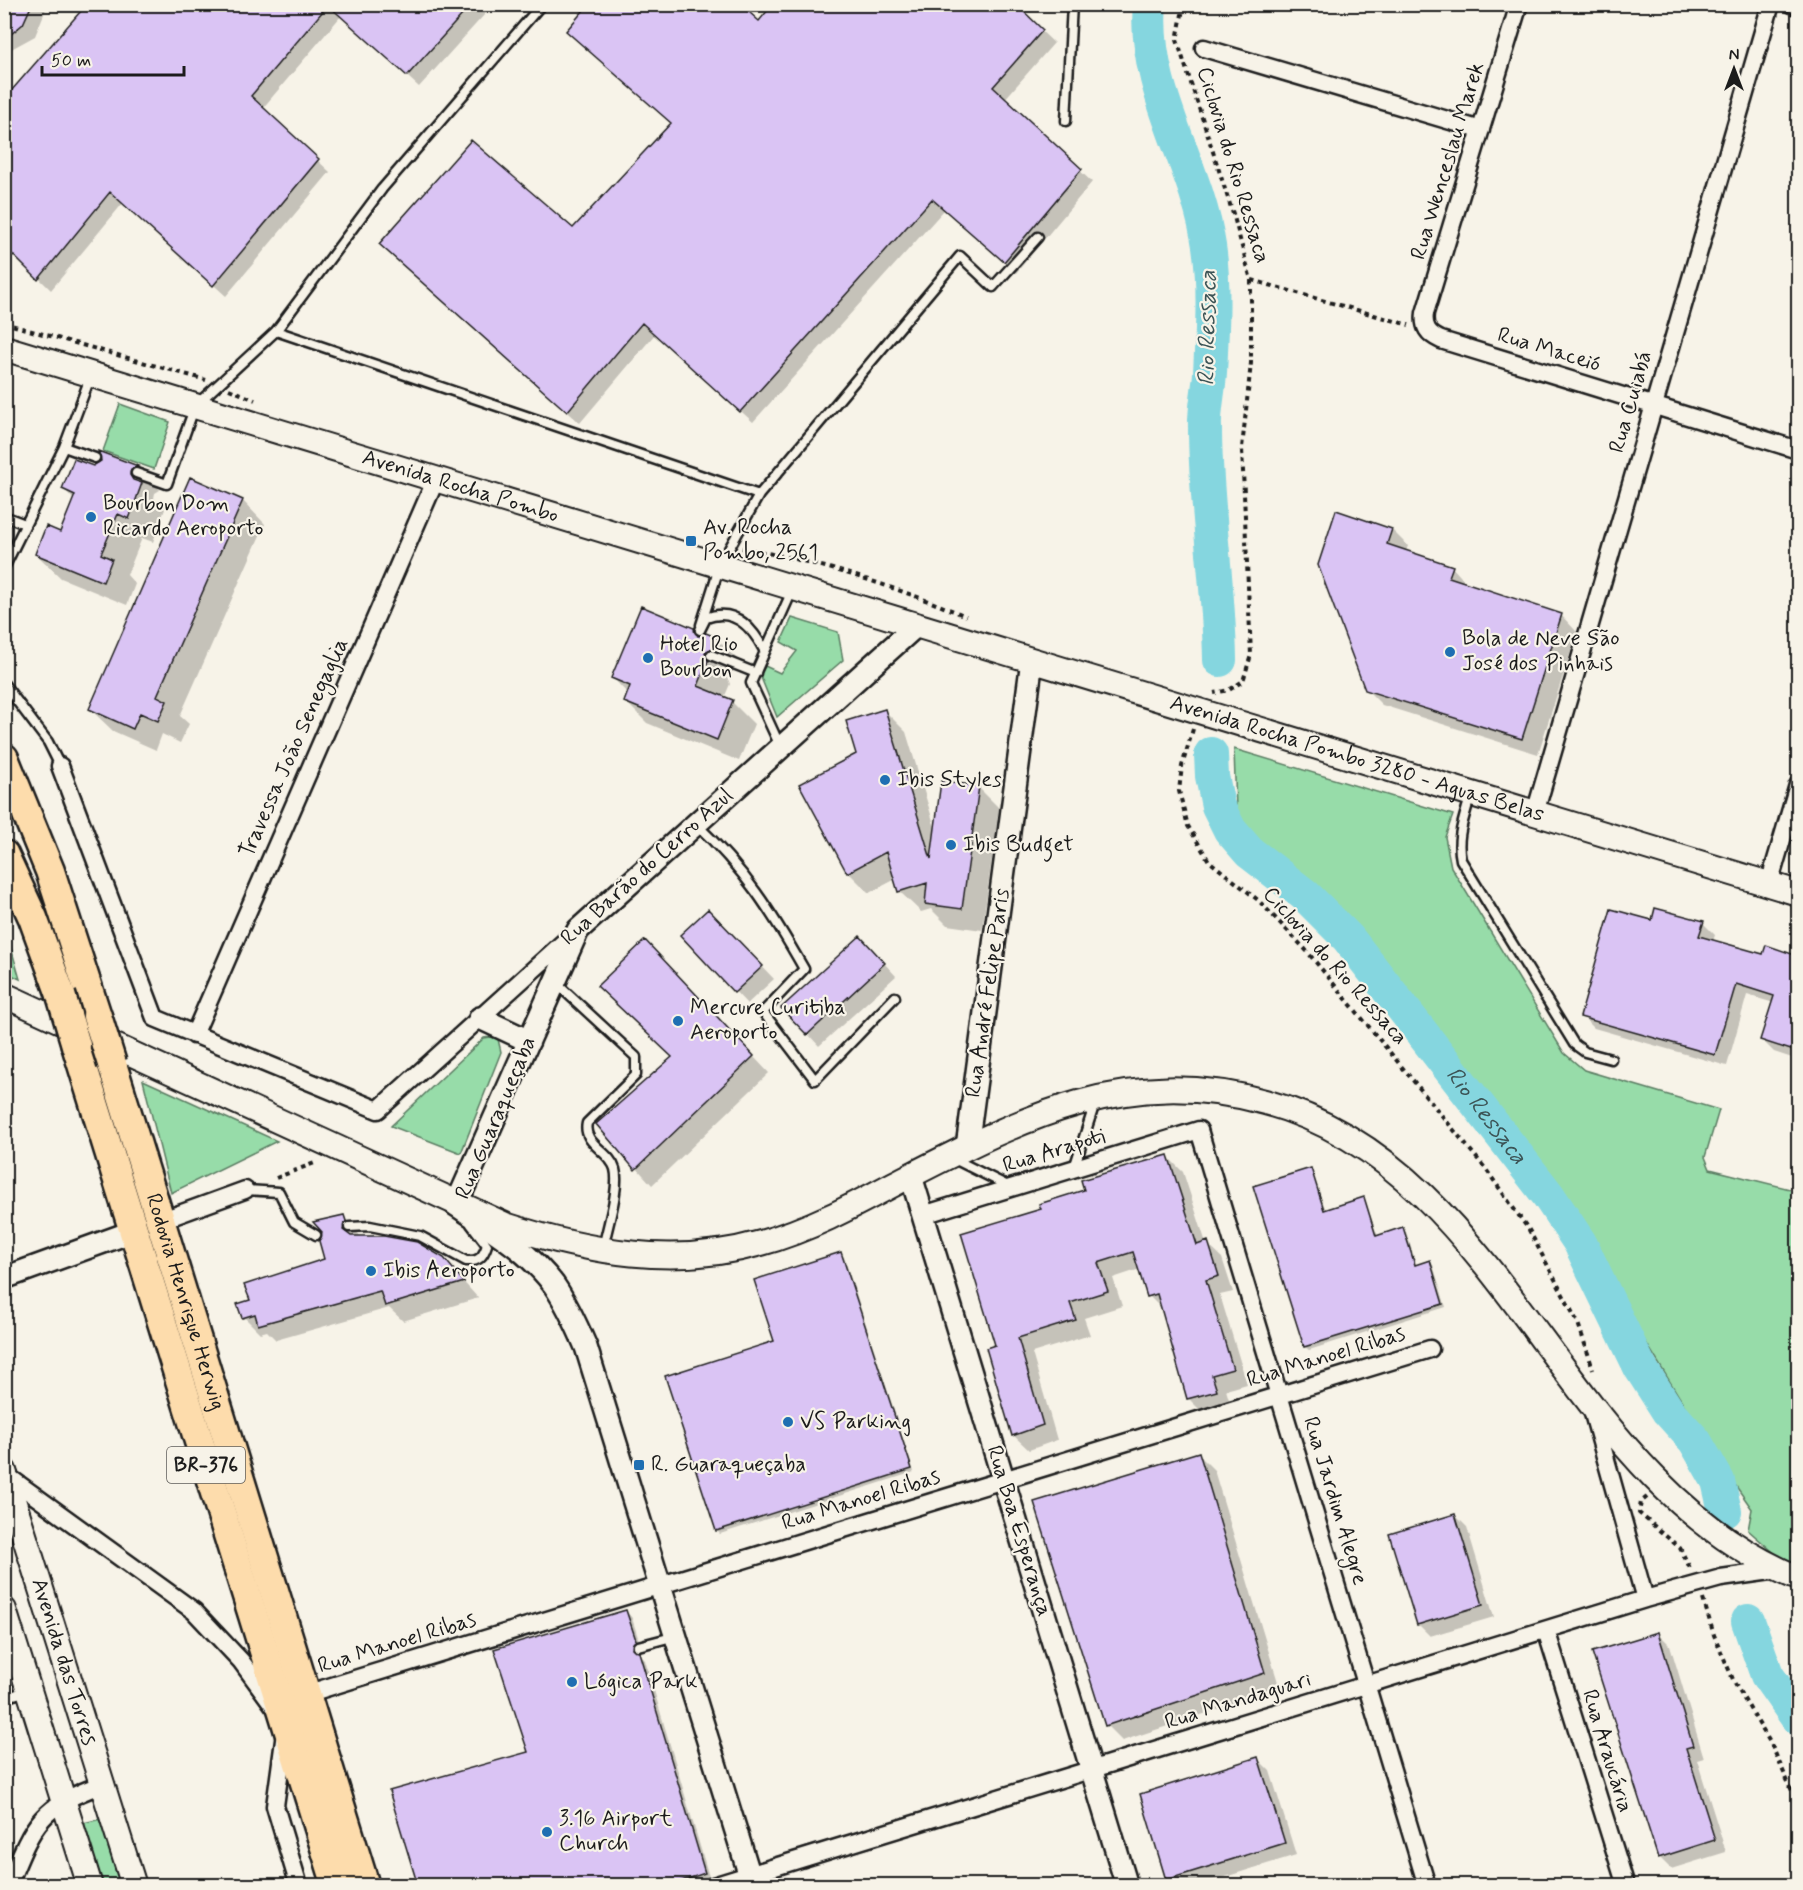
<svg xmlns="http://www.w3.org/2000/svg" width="1803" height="1890" font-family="Mynerve,sans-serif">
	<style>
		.green { fill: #97dca9; stroke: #5a7c62; stroke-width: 1.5 }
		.shadow { fill: #0003 }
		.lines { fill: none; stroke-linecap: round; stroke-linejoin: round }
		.river { stroke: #85d6df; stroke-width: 34 }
		.building { fill: #dac4f4; stroke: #1c1c1c; stroke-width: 1.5 }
		.service-casing { stroke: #1c1c1c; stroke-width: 13 }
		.minor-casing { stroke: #1c1c1c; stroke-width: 21 }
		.tertiary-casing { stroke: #1c1c1c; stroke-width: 26 }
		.secondary-casing { stroke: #1c1c1c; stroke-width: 28 }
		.trunk-casing { stroke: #1c1c1c; stroke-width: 33 }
		.path { stroke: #1c1c1c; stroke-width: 4; stroke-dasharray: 4.5 4.5; stroke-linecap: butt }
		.service { stroke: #f7f3e8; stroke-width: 8 }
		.minor { stroke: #f7f3e8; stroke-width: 16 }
		.tertiary { stroke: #f7f3e8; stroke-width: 21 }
		.secondary { stroke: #f7f3e8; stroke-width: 24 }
		.trunk { stroke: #fddcac; stroke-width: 28 }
		.trunk-bridge-casing { stroke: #1c1c1c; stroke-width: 33; stroke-linecap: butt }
		.trunk-bridge { stroke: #fddcac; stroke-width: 28 }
		.poi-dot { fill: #1f6fb2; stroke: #f7f3e8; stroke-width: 2 }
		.labels { text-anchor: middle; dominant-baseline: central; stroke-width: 4.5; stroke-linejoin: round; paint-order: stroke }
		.shield { fill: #f7f3e8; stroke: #5e5c59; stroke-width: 1.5 }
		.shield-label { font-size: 21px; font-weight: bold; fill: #1c1c1c }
		.street-label { font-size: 22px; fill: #1c1c1c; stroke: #f7f3e8 }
		.poi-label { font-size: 22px; fill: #1c1c1c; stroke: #f7f3e8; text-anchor: start }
		.water-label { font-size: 24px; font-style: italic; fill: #3c5456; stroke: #f7f3e8 }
	</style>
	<rect width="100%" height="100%" fill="#f7f3e8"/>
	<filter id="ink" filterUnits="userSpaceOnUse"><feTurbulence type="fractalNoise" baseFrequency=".0167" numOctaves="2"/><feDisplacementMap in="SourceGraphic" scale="12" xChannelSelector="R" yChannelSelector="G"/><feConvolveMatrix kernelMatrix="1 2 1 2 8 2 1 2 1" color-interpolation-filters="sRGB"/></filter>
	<g filter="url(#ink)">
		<path class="green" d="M120,404L170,422L154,469L103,451Z
			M792,618L838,632L843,660L777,717L760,675L765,666L780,673L797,651L781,642Z
			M1234,749L1453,815L1445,837L1451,867L1564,1053L1584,1070L1719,1110L1705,1157L1710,1169L1798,1191V1567L1787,1564L1748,1530L1752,1509L1717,1459L1617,1295L1569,1205L1357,935L1322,899L1245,835L1236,809Z
			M4,927H5L20,979L5,972Z
			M491,1037L498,1039L501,1052L461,1153L391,1126L484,1038Z
			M143,1080L277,1141L171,1193Z
			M101,1819L122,1885H101L83,1823Z"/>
		<path class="shadow" d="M4,4H48L35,36L4,53Z
			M89,4H494L419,87L341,16L262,109L330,172L226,296L123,203L51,290L4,244Z
			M775,4H1018L1016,7L1054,43L1004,100L1092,182L1016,273L944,210L753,422L655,334L580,423L393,255L573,231L672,124Z
			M100,454L137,467L160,490L155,493L154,498L165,509L153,542L142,538L127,575L135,584L127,605L61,578L36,554L60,534L74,500L64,489L102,461Z
			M191,479L243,501L265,524L180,716L189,724L180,743L162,734L156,750L113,731L90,709Z
			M1392,530L1408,546L1406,551L1452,567L1468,585L1561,615L1577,632L1538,754L1382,705L1366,689L1319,565Z
			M693,629L700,636L717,639L739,661L735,671L726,674L730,684L724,698L732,702L754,724L739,761L647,723L625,701L628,694L613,678Z
			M885,711L906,732L936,831L978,787L999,808L982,930L947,925L931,909L921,912L899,891L896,879L869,893L848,872L858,755Z
			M720,922L774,979L747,1004L682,935Z
			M1653,922L1703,923L1715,935L1713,941L1764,956L1767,947L1798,957V1060L1774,1052L1762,1040L1774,1003L1747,995L1727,1066L1594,1028L1582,1016Z
			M872,950L896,976L819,1046L808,1034Z
			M661,958L769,1073L652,1185L598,1125L674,1058Z
			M1168,1157L1183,1172L1206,1243L1222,1258L1233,1292L1220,1295L1247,1384L1226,1390L1231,1406L1204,1414L1188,1398L1164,1311L1149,1296L1140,1269L1113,1278L1122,1306L1084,1318L1090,1335L1032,1353L1057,1440L1029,1450L1013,1435L997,1346L1043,1209Z
			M1311,1169L1326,1211L1364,1199L1378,1237L1403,1229L1406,1232L1417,1266L1429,1262L1433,1265L1446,1307L1309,1350L1305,1347L1255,1187Z
			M344,1217L362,1238L443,1259L478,1298L403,1321L389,1308L276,1340L267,1331L260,1333L244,1317L252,1301L326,1260Z
			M840,1254L844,1257L914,1472L720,1534L717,1531L776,1341Z
			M1198,1454L1214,1470L1280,1689L1122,1741L1106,1725Z
			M1455,1515L1467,1527L1494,1617L1430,1636L1418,1624Z
			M626,1611L632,1618L641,1647L639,1654L645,1660L710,1880L692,1886H419L530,1753Z
			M1658,1633L1670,1645L1704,1758L1697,1760L1726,1852L1671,1869L1659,1857Z
			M1258,1759L1270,1771L1296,1855L1196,1886H1174L1167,1879Z"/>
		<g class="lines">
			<g class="river">
				<path d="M1150,4C1142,90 1197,163 1209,246C1215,286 1212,332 1210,373C1209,391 1204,410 1205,428C1205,505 1219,582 1220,660"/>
				<path id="s1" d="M1211,754L1212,776L1218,806L1230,830L1249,852L1305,895L1348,938L1548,1195L1580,1243L1640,1367L1668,1411L1695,1441L1718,1481L1725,1511"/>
				<path d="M1748,1621L1767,1675L1798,1719"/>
			</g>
		</g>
		<path class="building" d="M4,4H32L23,24L4,40Z
			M87,4H472L407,76L328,5L251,96L319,159L213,286L110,192L38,280L4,246V99Z
			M589,4H740L759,21L773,4H1016L1043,30L993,87L1082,169L1004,262L932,199L740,412L642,323L567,412L379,244L471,140L573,228L671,123L566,31Z
			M98,451L138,466L131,469L130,475L133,480L142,483L129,519L118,514L101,554L112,559L103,582L35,554L46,526L60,532L75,495L62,489L74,459L93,466L101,461Z
			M190,477L243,500L157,696L167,701L158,721L140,713L133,729L89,709Z
			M1336,510L1392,529L1387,544L1453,566L1449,577L1562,614L1522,739L1365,690L1318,565Z
			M641,606L694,628L698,636L706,633L718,638L713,649L705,652L708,661L698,686L733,700L717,740L624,702L630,686L611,678Z
			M885,709L931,859L941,781L979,786L962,909L925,904L927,883L898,892L886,852L847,873L799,784L856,754L846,721Z
			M1655,908L1704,921L1699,936L1763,954L1766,945L1798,956V1037L1794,1051L1760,1040L1774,996L1736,984L1715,1055L1580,1017L1611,909L1652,920Z
			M708,909L763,966L734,993L680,935Z
			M860,936L885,963L807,1035L781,1008Z
			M645,940L754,1056L635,1170L596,1124L672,1057L597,986Z
			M1168,1155L1197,1245L1208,1241L1219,1276L1206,1280L1233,1369L1212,1375L1217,1391L1187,1399L1157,1294L1147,1297L1133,1252L1098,1263L1108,1291L1070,1303L1076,1320L1018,1338L1043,1425L1012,1436L986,1348L995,1345L961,1233L1041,1209L1039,1204L1084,1190L1081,1180Z
			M1311,1168L1324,1210L1364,1197L1376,1236L1403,1227L1415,1265L1430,1260L1443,1304L1304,1347L1253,1186Z
			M344,1215L346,1221L343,1230L351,1236H384L417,1242L444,1258L464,1282L385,1306L380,1291L258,1325L255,1314L242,1318L237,1304L250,1300L244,1285L324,1259L319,1241L322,1232L313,1222Z
			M841,1252L912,1469L716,1531L665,1376L774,1341L754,1280Z
			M1199,1452L1265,1673L1105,1726L1034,1502Z
			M1455,1514L1483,1605L1417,1625L1389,1534Z
			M626,1610L636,1640L632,1648L639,1652L705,1873L667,1886H418L389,1791L528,1752L494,1649Z
			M1658,1632L1693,1746L1686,1748L1715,1840L1658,1858L1592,1652Z
			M1258,1757L1285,1843L1166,1880L1140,1794Z"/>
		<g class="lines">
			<g class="service-casing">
				<path id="service" d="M1066,121L1072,4
					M276,331L759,495L720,565L701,625
					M90,378L64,447L95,458
					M136,473L167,484L195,406L276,331L382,189L542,4
					M759,495L960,256L993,287L1038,237
					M4,516L25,524
					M4,568L64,447
					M700,630L706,618C734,607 752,627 764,650
					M711,655L756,673
					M4,684L48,742L60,766
					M780,746L751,683L792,591
					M1470,797C1464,819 1456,837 1461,860L1574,1044L1585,1052L1611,1059
					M696,824C745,870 771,911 804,969L763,1012L815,1080L895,997
					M556,983L636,1057V1075L587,1123C582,1144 610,1151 615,1169C620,1188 607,1228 603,1248
					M954,1159L1010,1187
					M1074,1168L1095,1103
					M245,1190L279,1192L294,1222L316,1235
					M349,1227L370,1226L420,1236L466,1261C479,1262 483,1257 487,1245L471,1224
					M638,1646L676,1636
					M4,1698L27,1691"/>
			</g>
			<g class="minor-casing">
				<path id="minor" d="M1519,4L1425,313C1423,327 1428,334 1441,340L1798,450
					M1792,4L1798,6
					M1204,48L1481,130
					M60,766L155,1018L378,1110L575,932
					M1535,813L1771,4
					M1769,884L1798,785
					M194,1035L436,479
					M923,1215L1199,1130L1427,1886
					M160,1221L245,1190
					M1592,1410L1645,1599
					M6,1475L194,1611L241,1661L274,1706
					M1546,1630L1626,1886
					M306,1694L1430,1349
					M285,1733L275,1806L299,1886
					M8,1886C33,1825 38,1807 103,1784
					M713,1886L1645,1599L1721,1578L1778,1570"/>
			</g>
			<g class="tertiary-casing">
				<path id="tertiary" d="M480,1018L529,1041
					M967,1147L1032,660
					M911,1176L1127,1886
					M4,1278L134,1231
					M753,1886L586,1347C577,1326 567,1304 554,1285C529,1251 490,1228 456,1205L578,930L917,625"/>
			</g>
			<g class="secondary-casing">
				<g id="secondary">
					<path id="s2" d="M4,348L1798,893"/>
					<path d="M4,995L505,1225C589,1252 674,1268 761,1243C808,1230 851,1207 894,1184C1017,1121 1122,1063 1265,1102C1510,1168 1561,1482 1798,1578"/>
					<path id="s3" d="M4,1471L134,1886"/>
					<path d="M4,1610L90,1886"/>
				</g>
			</g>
			<g class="trunk-casing">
				<g id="trunk">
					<path d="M4,758L50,871L97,1016"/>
					<path d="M4,855L33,918L61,995"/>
					<path d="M76,1045L337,1886"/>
					<path id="s4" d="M112,1064L365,1886"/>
				</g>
			</g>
			<path class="path" d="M1184,4L1177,40L1234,217L1251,280V363L1242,448L1251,655L1243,681L1229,690L1214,693
				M1252,280L1409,325
				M4,323L206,380
				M229,389L255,400
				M742,548C820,562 893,586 966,616
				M1193,729L1182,766L1179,791L1188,826L1209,861L1258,900L1305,949L1485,1168L1529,1230L1578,1323L1593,1369
				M276,1178L317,1162
				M1647,1497L1641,1502L1639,1513L1680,1548L1691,1570
				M1703,1599L1714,1635L1735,1684L1771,1744L1798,1804"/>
			<use href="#service" class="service"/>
			<use href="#minor" class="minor"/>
			<use href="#tertiary" class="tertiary"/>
			<use href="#secondary" class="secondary"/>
			<use href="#trunk" class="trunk"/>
			<g class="trunk-bridge-casing">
				<path id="trunk-bridge" d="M61,995L76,1045
					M97,1016L112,1064"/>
			</g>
			<use href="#trunk-bridge" class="trunk-bridge"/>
		</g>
	</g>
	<g class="poi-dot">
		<circle cx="91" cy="517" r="6"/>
		<rect x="685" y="535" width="12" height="12" rx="3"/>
		<circle cx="1450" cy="652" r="6"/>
		<circle cx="648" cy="658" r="6"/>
		<circle cx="885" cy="780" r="6"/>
		<circle cx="951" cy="845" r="6"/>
		<circle cx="678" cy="1021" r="6"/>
		<circle cx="371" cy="1271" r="6"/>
		<circle cx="788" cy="1422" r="6"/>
		<rect x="633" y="1459" width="12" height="12" rx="3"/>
		<circle cx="572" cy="1682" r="6"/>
		<circle cx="547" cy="1832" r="6"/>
	</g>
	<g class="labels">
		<rect class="shield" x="167" y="1447" width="78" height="36" rx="4.5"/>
		<g class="shield-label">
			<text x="206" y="1465">BR-376</text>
		</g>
		<g class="street-label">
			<text transform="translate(1448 161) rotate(-73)">Rua Wenceslau Marek</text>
			<text transform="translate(1233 165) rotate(73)">Ciclovia do Rio Ressaca</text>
			<text transform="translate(1549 350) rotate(17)">Rua Maceió</text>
			<text transform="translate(1631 402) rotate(-74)">Rua Cuiabá</text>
			<text stroke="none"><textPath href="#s2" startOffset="477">Avenida Rocha Pombo</textPath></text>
			<text transform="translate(294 748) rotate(-66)">Travessa João Senegaglia</text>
			<text stroke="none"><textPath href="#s2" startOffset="1414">Avenida Rocha Pombo 3280 - Aguas Belas</textPath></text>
			<text transform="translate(647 867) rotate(-42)">Rua Barão do Cerro Azul</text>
			<text transform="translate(1335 966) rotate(48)">Ciclovia do Rio Ressaca</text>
			<text transform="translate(988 993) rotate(-82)">Rua André Felipe Paris</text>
			<text transform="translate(496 1118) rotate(-67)">Rua Guaraqueçaba</text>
			<text transform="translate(1054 1151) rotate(-17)">Rua Arapoti</text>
			<text stroke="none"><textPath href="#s4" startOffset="249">Rodovia Henrique Herwig</textPath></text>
			<text transform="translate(1326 1357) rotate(-17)">Rua Manoel Ribas</text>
			<text transform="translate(861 1500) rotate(-17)">Rua Manoel Ribas</text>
			<text transform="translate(1335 1501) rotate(73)">Rua Jardim Alegre</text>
			<text transform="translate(1019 1531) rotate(73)">Rua Boa Esperança</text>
			<text transform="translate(397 1643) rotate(-17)">Rua Manoel Ribas</text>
			<text stroke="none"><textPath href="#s3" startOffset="200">Avenida das Torres</textPath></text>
			<text transform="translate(1238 1701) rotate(-17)">Rua Mandaguari</text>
			<text transform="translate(1607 1751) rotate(73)">Rua Araucária</text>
		</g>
		<g class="poi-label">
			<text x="103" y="504">Bourbon Dom<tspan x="103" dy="25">Ricardo Aeroporto</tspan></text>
			<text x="703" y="528">Av. Rocha<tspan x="703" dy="25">Pombo, 2561</tspan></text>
			<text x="1462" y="639">Bola de Neve São<tspan x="1462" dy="25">José dos Pinhais</tspan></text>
			<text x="660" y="645">Hotel Rio<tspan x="660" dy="25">Bourbon</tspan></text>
			<text x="897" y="780">Ibis Styles</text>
			<text x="963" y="845">Ibis Budget</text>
			<text x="690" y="1008">Mercure Curitiba<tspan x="690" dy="25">Aeroporto</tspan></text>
			<text x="383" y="1271">Ibis Aeroporto</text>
			<text x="800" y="1422">VS Parking</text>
			<text x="651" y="1465">R. Guaraqueçaba</text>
			<text x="584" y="1682">Lógica Park</text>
			<text x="559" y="1819">3.16 Airport<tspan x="559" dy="25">Church</tspan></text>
		</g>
		<g class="water-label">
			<text transform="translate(1208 328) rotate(-89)">Rio Ressaca</text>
			<text stroke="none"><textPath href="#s1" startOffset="465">Rio Ressaca</textPath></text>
		</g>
	</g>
	<rect width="1803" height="1890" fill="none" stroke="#f7f3e8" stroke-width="24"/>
	<rect x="12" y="12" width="1779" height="1866" fill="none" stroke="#1c1c1c" stroke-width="2" filter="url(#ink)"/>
	<g transform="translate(1734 69)" stroke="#f7f3e8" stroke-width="4.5" paint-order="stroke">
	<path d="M0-4.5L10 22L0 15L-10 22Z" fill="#1c1c1c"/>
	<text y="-9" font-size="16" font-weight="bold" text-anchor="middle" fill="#1c1c1c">N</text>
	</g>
	<path d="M42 66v9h142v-9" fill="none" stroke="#1c1c1c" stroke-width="3"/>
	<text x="51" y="66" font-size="18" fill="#1c1c1c" stroke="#f7f3e8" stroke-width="4.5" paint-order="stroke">50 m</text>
</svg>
